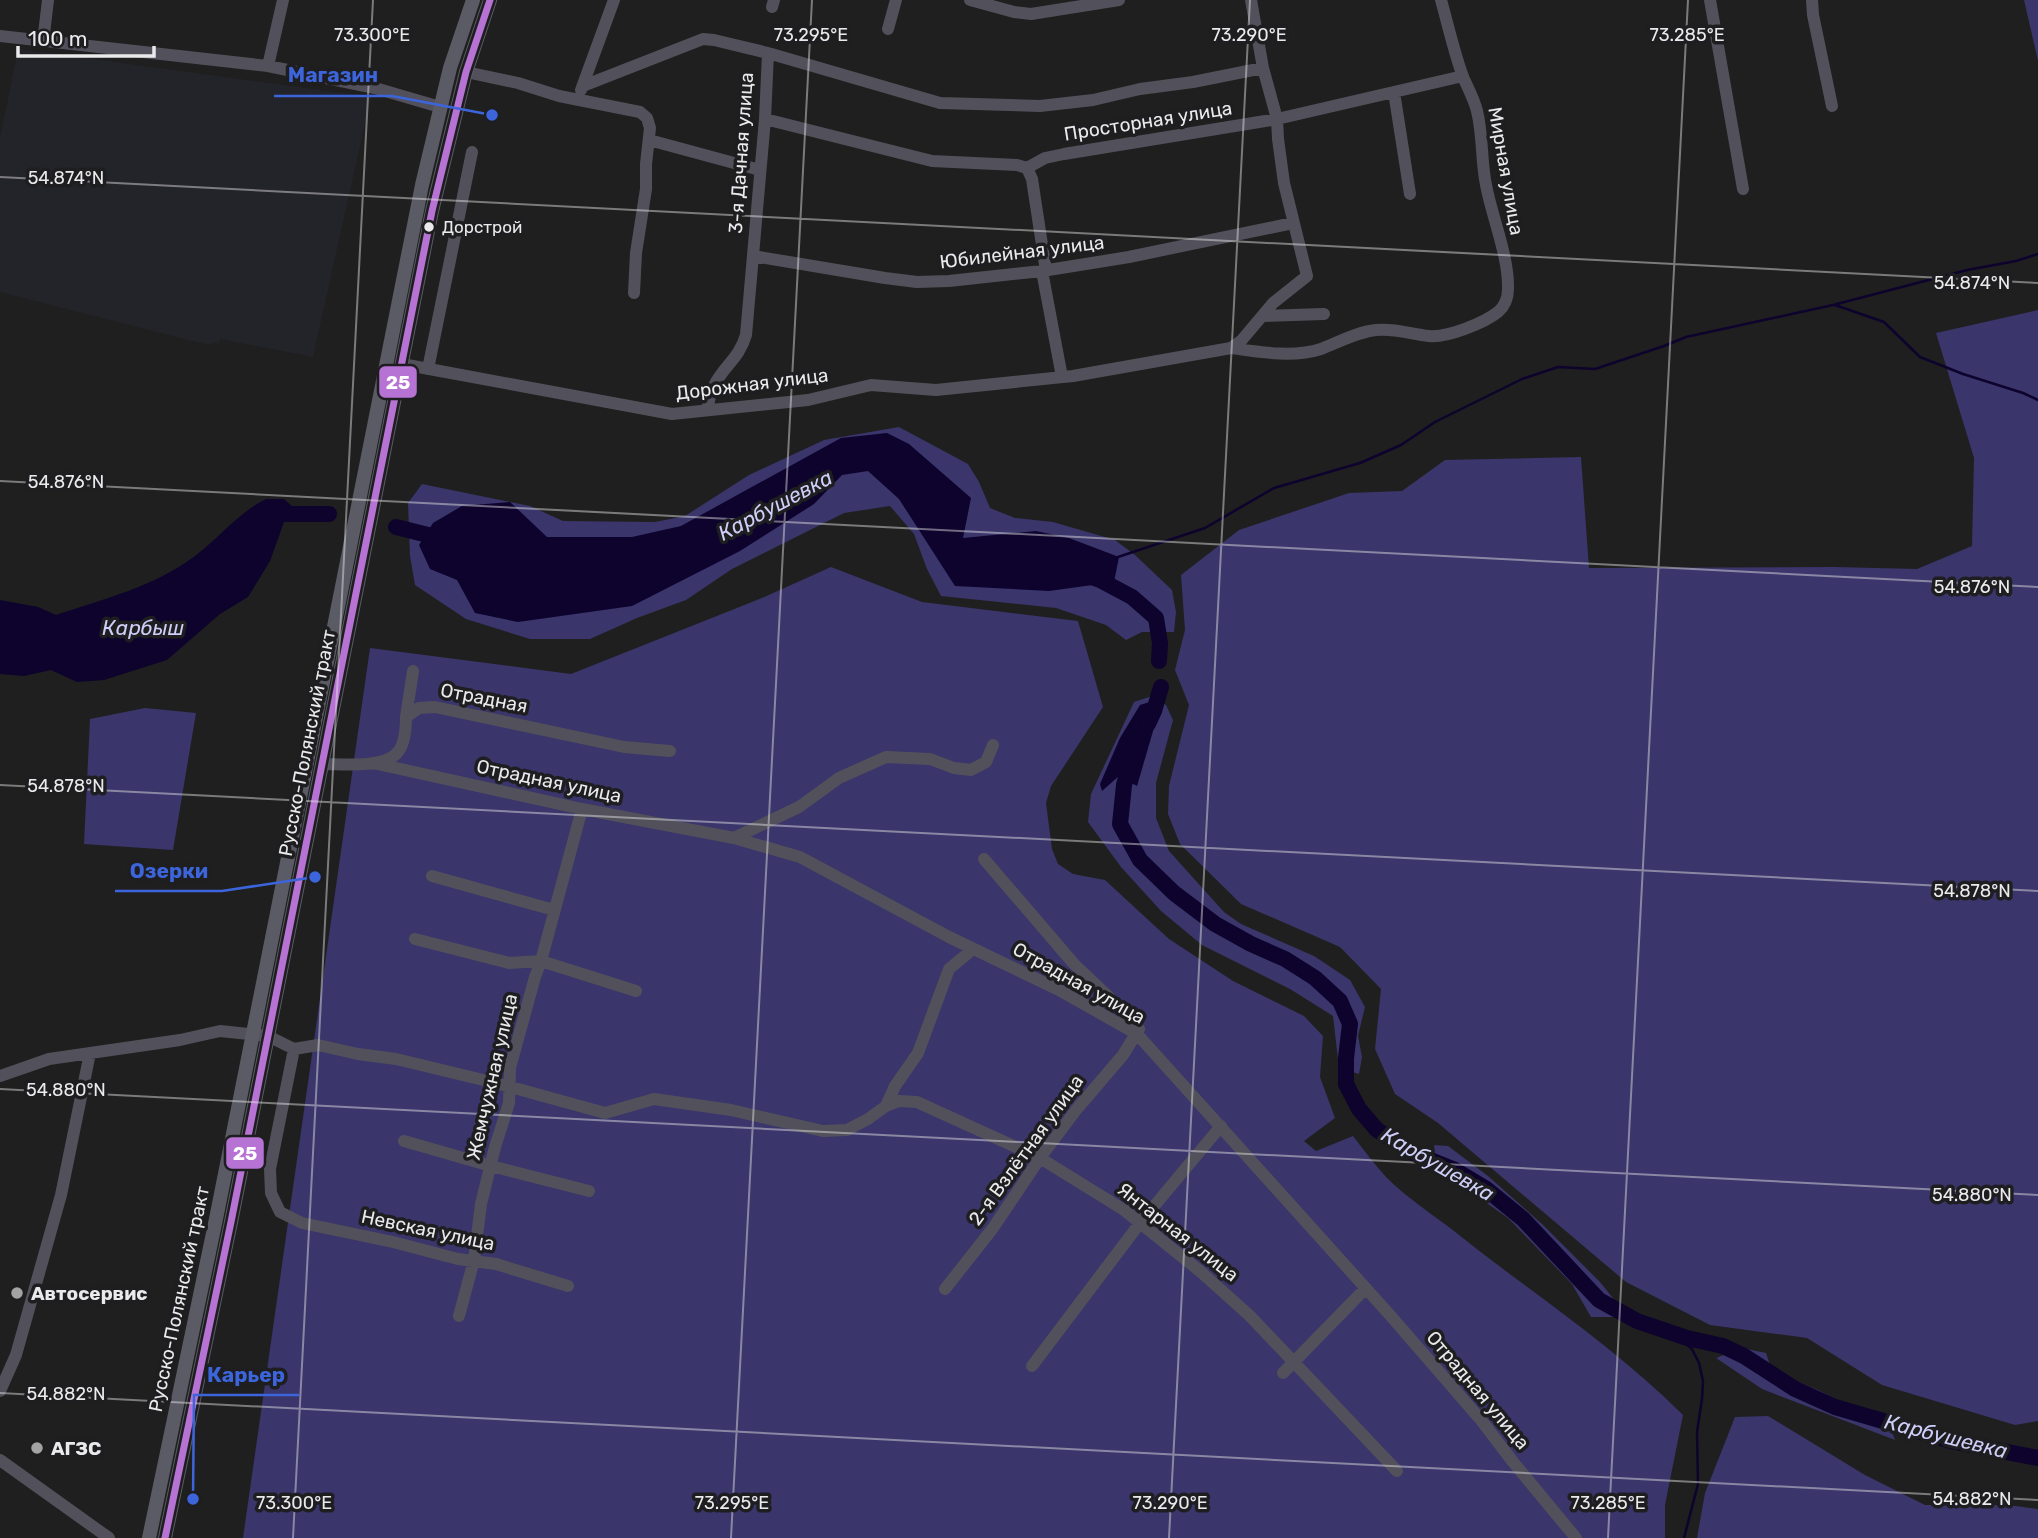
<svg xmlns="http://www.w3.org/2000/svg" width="2038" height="1538" font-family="Rubik,sans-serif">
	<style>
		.built { fill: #23232a }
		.green { fill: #3a356a }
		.water { fill: #0d032d }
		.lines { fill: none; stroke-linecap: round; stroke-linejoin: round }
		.stream { stroke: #0d032d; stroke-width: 2.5 }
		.river { stroke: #0d032d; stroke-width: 16 }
		.minor { stroke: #52515b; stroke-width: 12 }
		.major { stroke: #5b5b66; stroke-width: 14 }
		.bus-1-casing { stroke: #1e1e20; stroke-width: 12 }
		.bus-1 { stroke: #b673d3; stroke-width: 7 }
		.ticks { fill: none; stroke: #eaeaec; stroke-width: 2; stroke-opacity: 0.45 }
		.bus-dot { fill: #eaeaec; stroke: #1e1e20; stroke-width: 2.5 }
		.poi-dot { fill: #a3a3a4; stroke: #1e1e20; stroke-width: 2.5 }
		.labels { text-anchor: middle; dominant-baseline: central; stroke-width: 7; stroke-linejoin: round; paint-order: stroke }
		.bus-label { font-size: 17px; fill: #eaeaec; stroke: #1e1e20; text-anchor: start }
		.street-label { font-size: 19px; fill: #eaeaec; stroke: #1e1e20 }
		.poi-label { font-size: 19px; font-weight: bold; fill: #eaeaec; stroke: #1e1e20; text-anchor: start }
		.water-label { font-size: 21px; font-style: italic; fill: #cecef8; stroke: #1e1e20 }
		.ticks-label { font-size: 18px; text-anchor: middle; fill: #eaeaec; stroke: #1e1e20; stroke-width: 7; stroke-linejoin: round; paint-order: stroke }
		.leader { fill: none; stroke: #3c65db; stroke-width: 2.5 }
		.callout-dot { fill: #3c65db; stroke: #1e1e20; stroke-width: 2.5 }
		.callout-label { font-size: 21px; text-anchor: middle; font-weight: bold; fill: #3c65db; stroke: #1e1e20; stroke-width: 7; stroke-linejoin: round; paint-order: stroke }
		.line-badge { stroke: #1e1e20; stroke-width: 2.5 }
		.badge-label { font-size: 19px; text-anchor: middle; font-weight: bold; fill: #fff }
	</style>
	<rect width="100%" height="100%" fill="#1f1f1f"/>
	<path class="built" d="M20,49L371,97L313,357L220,339L219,344L213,343L212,345L196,342L0,292V138L17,54Z"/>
	<path class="green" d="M2024,0H2038V61Z
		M2038,310V1421L2015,1425L1882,1385L1807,1338L1710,1325L1626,1282L1438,1123L1395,1094L1375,1049L1381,989L1340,947L1241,904L1180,844L1168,814L1169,786L1189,705L1175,670L1185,630L1181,575L1239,530L1349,493L1402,491L1445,460L1581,457L1589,568L1834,567L1917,569L1972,546L1974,458L1936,333Z
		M899,427L968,464L979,482L990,508L1015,518L1053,522L1115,540L1135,555L1172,590L1176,612L1174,632H1142L1126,640L1106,625L1056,608L941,596L927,569L914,534L890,506L844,513L732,569L686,600L637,618L590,639H530L466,619L415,585L410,556L408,503L422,484L530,506L563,521L655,522L685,516L749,475L824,440Z
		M831,567L922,602L1078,621L1103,707L1051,786L1046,803L1052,849L1058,864L1073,874L1105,880L1169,939L1233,981L1304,1016L1323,1036L1320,1077L1335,1118L1304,1141L1316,1151L1353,1136C1364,1150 1375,1165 1387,1178C1405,1196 1433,1215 1454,1231C1530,1292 1613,1345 1683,1415L1665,1505V1538H243L370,648L571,674L762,598Z
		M1152,696L1166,705L1173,720L1156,783V818L1169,851L1224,912L1241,924L1314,956L1350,980L1365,1007L1358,1036L1362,1057L1359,1074L1339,1068L1333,1016L1290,989L1202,945L1161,911L1121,867L1088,822L1091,794L1134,702Z
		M145,708L196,713L173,850L84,844L90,719Z
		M1434,1145L1448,1146L1488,1176L1542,1224L1600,1282L1620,1307L1621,1317H1591L1572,1284L1508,1218L1448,1176L1435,1158Z
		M1742,1348L1766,1353L1771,1368L1783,1376L1818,1390L1890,1426L1895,1440L1762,1389L1716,1358Z
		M1768,1416L1865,1475L1925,1505H2008L2038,1509V1538H1697L1705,1493L1735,1417Z"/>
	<path class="water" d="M887,433L909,444L971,498L963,538L1036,531L1069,538L1119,557L1114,582L1049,591L955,586L899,499L868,471L842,475L814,504L740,551L632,606L518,622L475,613L457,580L430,569L419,545L433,523L462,506L510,502L547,537H632L681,526L841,438Z
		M266,499H284L302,515L284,522L270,561L248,597L220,614L167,660L104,680L77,682L51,670L24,676L0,674V600L38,607L56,615C103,599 154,587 195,556C219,538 238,513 266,499Z
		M1153,701L1158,714L1137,786L1119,776L1102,791L1100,784L1120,738L1140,705Z"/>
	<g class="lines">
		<path class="stream" d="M1835,305L1884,322L1920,357L1963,374L2023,393L2038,400
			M1115,558L1205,528L1274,488L1360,463L1401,445L1435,422L1522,379L1558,367L1595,369L1664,346L1686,337L1833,305L1967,270L2016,261L2038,254
			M1674,1334L1692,1349L1699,1363L1703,1381L1702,1399L1697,1432L1698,1484L1684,1538"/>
		<path class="river" d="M279,514H329
			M396,527L444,539
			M1088,576L1100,580L1132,597L1156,618L1160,643L1159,661
			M1148,724L1154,711L1161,687
			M1131,760L1124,785L1120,824L1140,860L1174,893L1215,924L1251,944L1285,959L1315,978L1340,1001L1350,1024L1346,1058V1084L1359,1109L1377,1130L1415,1154L1455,1170L1485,1188L1523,1219L1599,1300L1637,1321L1687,1338L1723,1346L1744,1356L1795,1389L1835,1407L1955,1442L2038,1458"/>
		<path class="minor" d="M970,0L1014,12L1031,14L1119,0
			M1710,0L1743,189
			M1812,0L1813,15L1832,106
			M772,7L774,0
			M888,29L896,0
			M0,36L268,66L375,88L440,107
			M43,42L48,0
			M268,66L283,0
			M466,72L518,83L559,96L640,112L647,118L650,128L646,164V189L636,253L634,293
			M583,86L703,39L714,40L768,53L940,103L1040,106L1093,100L1140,89L1193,82L1263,68
			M581,90L614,0
			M1394,92L1410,194
			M765,119L932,161L1017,165L1027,168
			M649,140L760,170
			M1027,168L1045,158L1064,154L1277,119L1463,76
			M1027,168L1032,179L1046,271
			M753,256L885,278L917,282L949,281L1042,271L1129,257L1293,223
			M1042,271L1062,377
			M1262,316L1324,314
			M1231,348C1259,352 1293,358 1321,349C1339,342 1357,332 1376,330C1394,328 1411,334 1429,336C1447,338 1484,323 1498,312C1505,306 1508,298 1508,289C1509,257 1492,217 1486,185C1481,161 1483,135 1477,111C1474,99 1468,88 1463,77C1454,52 1448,25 1441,0
			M402,364L672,414L808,400L871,385L936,390L1073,376L1231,348L1241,341L1273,303L1307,276L1284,183L1278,139L1277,119L1263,68L1251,0
			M428,369L472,152
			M707,409C709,400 711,390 716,382C727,363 739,358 746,335L765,119L768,53
			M406,717L413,671
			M373,763L582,809L734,838L800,857L949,937L1059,990L1137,1034L1389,1314L1481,1420L1513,1462L1576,1538
			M322,764C342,764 380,768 395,755C405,747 406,728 406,717L419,708L435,707L624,747L670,751
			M734,838L799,807L839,778L886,757L930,759L954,768L971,770L986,762L993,745
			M432,876L554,910
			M415,939L509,963L541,961L636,991
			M294,1049L318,1045L358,1054L396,1059L500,1084L605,1113L654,1099L731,1110L823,1131L847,1130L868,1119L886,1106L899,1101L917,1102L1040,1158L1124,1210L1201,1272L1250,1316L1397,1471
			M294,1049L270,1169L271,1193L280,1212L302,1223L393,1242L458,1259L496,1264L568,1286
			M0,1076L49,1059L180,1040L220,1031L268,1036L294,1049
			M886,1106L895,1086L918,1053L949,969L973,949
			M404,1141L491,1166L589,1191
			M945,1289L993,1228L1040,1158L1076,1110L1123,1055L1139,1029L1110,998L1074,964L984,859
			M459,1316L474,1260L481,1204L495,1147L509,1103L510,1068L535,977L541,961L582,809
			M1032,1366L1140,1223L1221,1126
			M1283,1373L1366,1288
			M0,1391L16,1355L61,1195L90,1053
			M0,1460L109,1538"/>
		<path class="major" d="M149,1538L216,1219L422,185L450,68L473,0
			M165,1538L231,1222L432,211L466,72L490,0"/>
		<g class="bus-1-casing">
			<path id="bus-1" d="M165,1538L231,1222L432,211L466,72L490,0"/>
		</g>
		<use href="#bus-1" class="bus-1"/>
	</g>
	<path class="ticks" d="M0,177L2038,283M0,481L2038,587M0,785L2038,891M0,1089L2038,1195M0,1393L2038,1500M293,1538L373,0M731,1538L812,0M1169,1538L1250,0M1608,1538L1688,0"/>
	<circle class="bus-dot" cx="429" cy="227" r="6"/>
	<g class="poi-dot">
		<circle cx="17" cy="1293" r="7"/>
		<circle cx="37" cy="1448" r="7"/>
	</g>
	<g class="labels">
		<g class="bus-label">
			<text x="442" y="227">Дорстрой</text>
		</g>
		<g class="street-label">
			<text transform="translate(1148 121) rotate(-9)">Просторная улица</text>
			<text transform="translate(741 153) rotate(-86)">3-я Дачная улица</text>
			<text transform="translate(1506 171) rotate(80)">Мирная улица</text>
			<text transform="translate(1022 252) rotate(-7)">Юбилейная улица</text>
			<text transform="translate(752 384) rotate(-7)">Дорожная улица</text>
			<text transform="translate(484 698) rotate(11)">Отрадная</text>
			<text transform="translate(307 743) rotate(-79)">Русско-Полянский тракт</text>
			<text transform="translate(549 781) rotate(12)">Отрадная улица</text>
			<text transform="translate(1079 983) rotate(29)">Отрадная улица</text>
			<text transform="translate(492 1077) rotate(-77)">Жемчужная улица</text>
			<text transform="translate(1026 1150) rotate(-54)">2-я Взлётная улица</text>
			<text transform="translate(428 1230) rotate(12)">Невская улица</text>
			<text transform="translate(1178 1232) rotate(38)">Янтарная улица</text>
			<text transform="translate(179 1299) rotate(-78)">Русско-Полянский тракт</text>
			<text transform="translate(1478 1390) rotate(50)">Отрадная улица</text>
		</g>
		<g class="poi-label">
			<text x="31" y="1293">Автосервис</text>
			<text x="51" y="1448">АГЗС</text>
		</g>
		<g class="water-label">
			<text transform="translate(775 505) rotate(-28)">Карбушевка</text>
			<text x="143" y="627">Карбыш</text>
			<text transform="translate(1438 1164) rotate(30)">Карбушевка</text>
			<text transform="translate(1946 1436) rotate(14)">Карбушевка</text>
		</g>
	</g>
	<g class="ticks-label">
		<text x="372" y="41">73.300°E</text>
		<text x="811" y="41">73.295°E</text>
		<text x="1249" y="41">73.290°E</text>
		<text x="1687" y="41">73.285°E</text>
		<text x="66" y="184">54.874°N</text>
		<text x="1972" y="289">54.874°N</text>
		<text x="66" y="488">54.876°N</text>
		<text x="1972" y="593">54.876°N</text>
		<text x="66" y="792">54.878°N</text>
		<text x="1972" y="897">54.878°N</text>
		<text x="66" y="1096">54.880°N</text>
		<text x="1972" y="1201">54.880°N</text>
		<text x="66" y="1400">54.882°N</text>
		<text x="1972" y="1505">54.882°N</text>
		<text x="294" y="1509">73.300°E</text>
		<text x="732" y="1509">73.295°E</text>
		<text x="1170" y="1509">73.290°E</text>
		<text x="1608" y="1509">73.285°E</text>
	</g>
	<path class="leader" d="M492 115L392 96H274M315 877L222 891H115M193 1499L194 1395H299"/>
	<g class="callout-dot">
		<circle cx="492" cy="115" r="7"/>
		<circle cx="315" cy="877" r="7"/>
		<circle cx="193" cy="1499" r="7"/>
	</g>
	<g class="callout-label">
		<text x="333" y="82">Магазин</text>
		<text x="169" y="878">Озерки</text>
		<text x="246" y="1382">Карьер</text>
	</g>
	<g class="line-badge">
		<rect x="378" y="365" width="40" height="34" rx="7" fill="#b673d3"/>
		<rect x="225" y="1136" width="40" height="34" rx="7" fill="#b673d3"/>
	</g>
	<g class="badge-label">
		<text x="398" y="389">25</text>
		<text x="245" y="1160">25</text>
	</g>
	<path d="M18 46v10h136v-10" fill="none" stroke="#eaeaec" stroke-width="3.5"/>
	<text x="28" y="46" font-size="21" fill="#eaeaec" stroke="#1e1e20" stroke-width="5" paint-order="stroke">100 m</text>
</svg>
